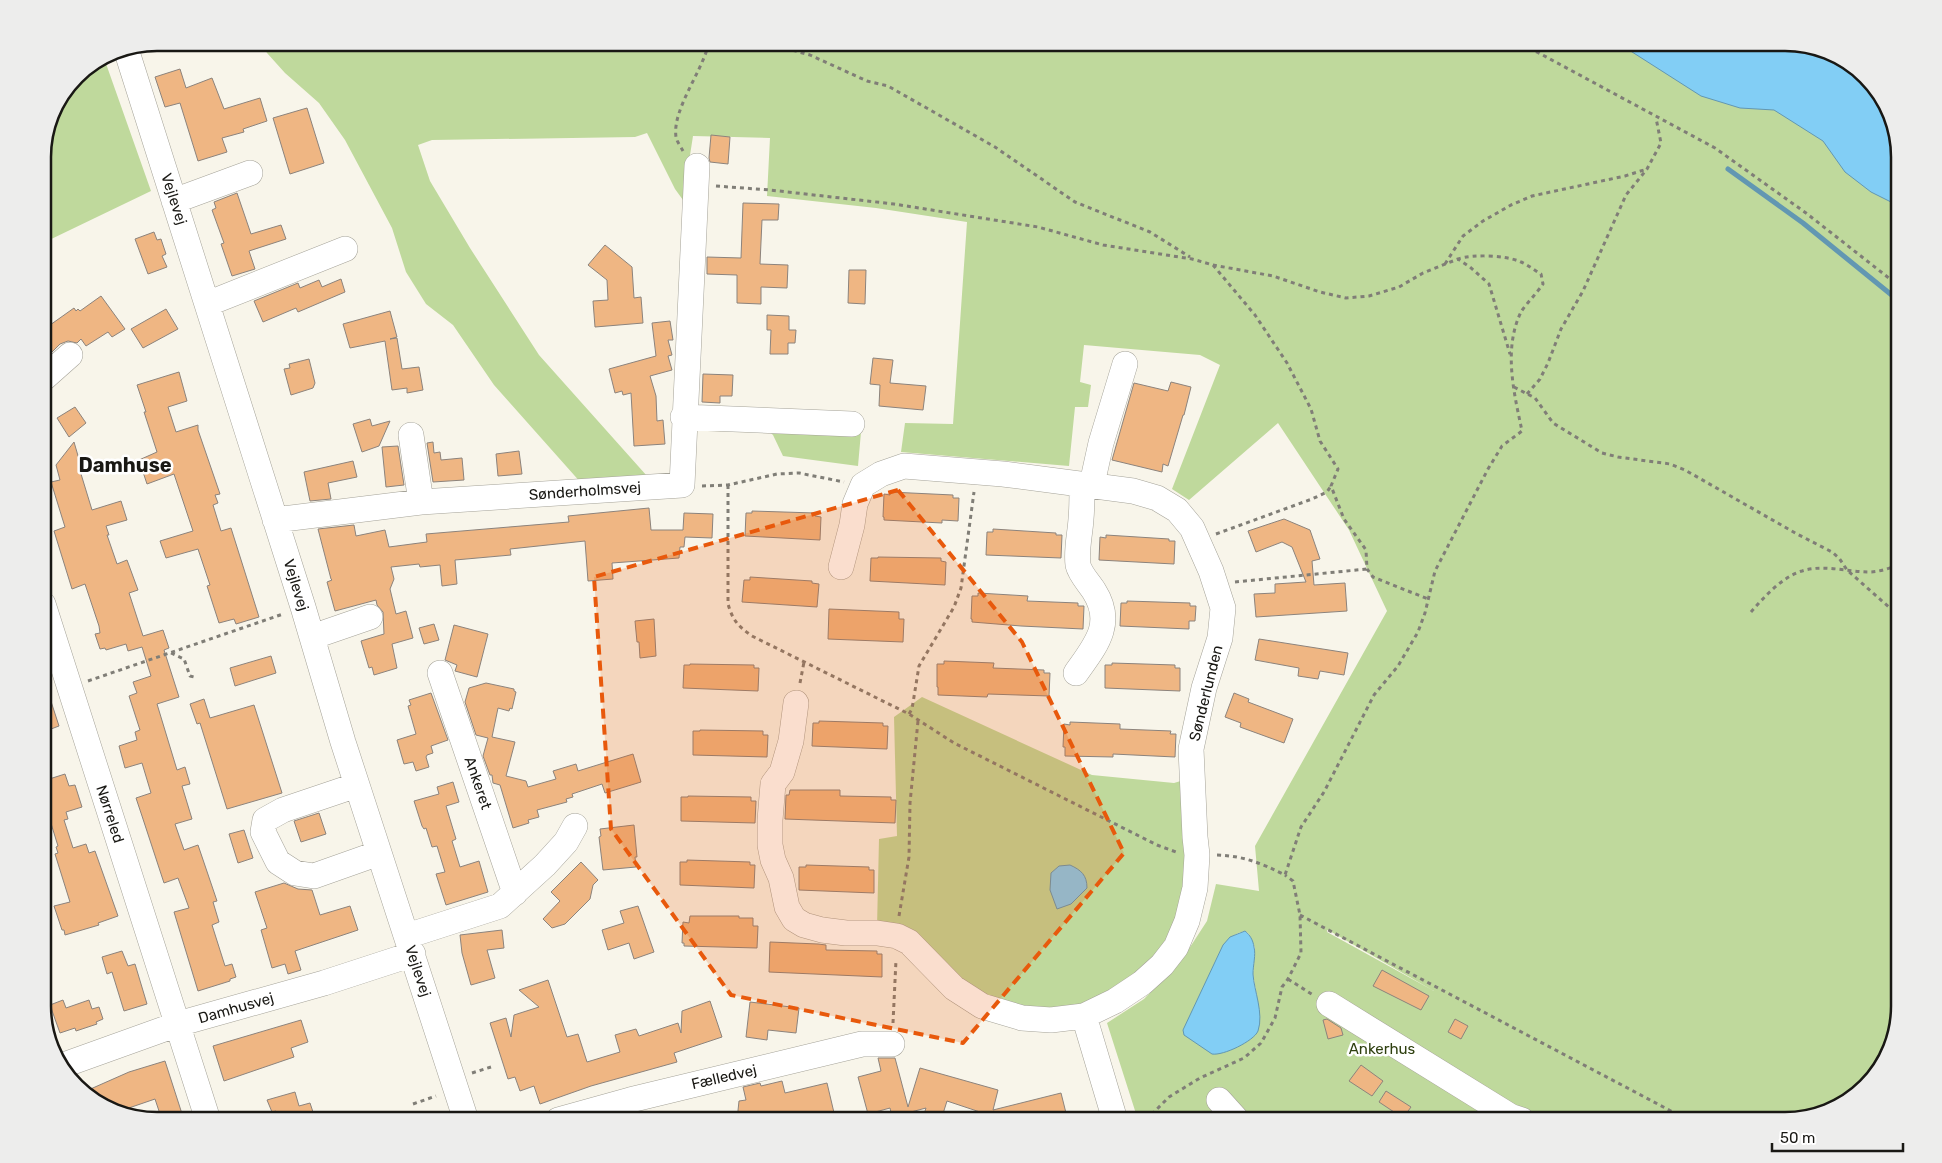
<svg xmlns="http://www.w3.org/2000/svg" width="1942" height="1163" font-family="Rubik,sans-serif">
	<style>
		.green { fill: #bfd99c; fill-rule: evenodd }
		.water { fill: #82cef5; stroke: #6297b2 }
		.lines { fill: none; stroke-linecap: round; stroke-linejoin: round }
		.stream { stroke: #6297b2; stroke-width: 5 }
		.building { fill: #efb683; stroke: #8c837c }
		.minor-casing { stroke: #a5a399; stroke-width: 26 }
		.path { stroke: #807e77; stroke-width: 3; stroke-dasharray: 4 4; stroke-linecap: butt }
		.minor { stroke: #fff; stroke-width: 25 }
		.marked { fill: #e8590c; fill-opacity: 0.2; stroke: #e8590c; stroke-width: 4; stroke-dasharray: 10 6; stroke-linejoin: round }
		.labels { text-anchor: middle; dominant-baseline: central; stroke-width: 5; stroke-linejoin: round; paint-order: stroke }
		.street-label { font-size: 15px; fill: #191814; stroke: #fff }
		.park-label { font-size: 15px; fill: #2f4010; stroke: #fff }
		.district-label { font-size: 20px; font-weight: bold; fill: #191814; stroke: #fff }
		.rim { fill: none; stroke: #191814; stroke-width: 2.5 }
	</style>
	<rect width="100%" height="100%" fill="#f8f5ea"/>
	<path class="green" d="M1785,42L1842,58L1884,100L1899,150V1006L1884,1063L1842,1105L1785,1120H1165L1160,1114L1156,1117L1158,1120H1138L1107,1023L1144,999L1181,961L1207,921L1216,884L1259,891L1255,846L1387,611L1349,530L1278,423L1189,500L1172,489L1220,365L1200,355L1084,345L1080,382L1091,385L1088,407H1075L1069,466L901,452L905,423L953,424L967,222L876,208L767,196L770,138L693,136L683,200L675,189L647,133L635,137L432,140L418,145L430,181L470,248L539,355L647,476L582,484L494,385L453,325L426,304L406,272L392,228L345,140L319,103L285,73L267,53L261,43ZM1327,930H1328L1434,991L1327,932ZM1245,931L1249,934L1255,948L1253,974L1258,1003L1259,1026L1213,968C1220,952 1226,935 1245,931Z
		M104,58L151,191L43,243V150L51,113L76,76Z
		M766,428L861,432L858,466L783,456L773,435Z
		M922,697L1092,775L1174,783L1184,780L1188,875L1179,911L1164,947L1140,973L1091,1003L1054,1013L975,996L877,927L879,839L897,836L894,717Z
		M1101,1112L1105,1120H1069Z"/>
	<path class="water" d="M1618,43H1785L1842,58L1884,100L1899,150V206L1871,192L1845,172L1823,141L1774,110L1740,108L1701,96Z
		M1070,865C1081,870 1087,875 1087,888L1071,904L1057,909L1050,890L1051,873L1059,866Z
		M1245,931C1250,935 1253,940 1254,947C1256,955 1253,965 1253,974C1254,991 1264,1013 1258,1031C1254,1041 1223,1056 1212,1054L1184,1035L1183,1030L1223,945L1230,937Z"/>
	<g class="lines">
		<path class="stream" d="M1476,42L1487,47
			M1728,169L1803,223L1899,301"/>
	</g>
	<path class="building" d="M180,69L186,88L212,78L224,109L260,98L267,121L243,129L244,132L222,138L227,152L198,161L180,103L165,107L155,77Z
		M307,108L324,163L290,174L273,118Z
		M711,135L730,137L728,164L710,162L709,158Z
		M237,193L251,234L281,225L286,239L249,251L255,269L232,276L221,244L224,243L212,210L216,208L214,202Z
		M743,203L779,204L778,220H762L760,264L788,265L787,288L761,287V304L737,303V275L707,274V257L741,258Z
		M154,232L157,240L161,239L166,254L162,256L167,267L148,274L135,239Z
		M605,245L632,267L634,298L641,297L643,323L595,327L593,301L608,300L607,280L588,265Z
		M849,270H866L865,304L848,303Z
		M341,279L345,292L298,312L296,308L263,322L254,301L298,283L300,288L319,280L322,287Z
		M101,296L125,329L112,337L108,332L86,346L81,339L77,343L68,341L60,344L51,353L43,346V330L74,308L76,311L78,309L80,311Z
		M166,309L178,329L143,348L131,329Z
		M390,311L397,337L390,339L397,338L402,369L419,367L423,390L407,393V388L392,390L385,341L350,348L343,324Z
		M767,315L789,316V330H796L795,343H788V354H770L771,330H767Z
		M670,321L673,340H668L672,355L668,356L672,370L650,376L656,396L657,421L663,420L665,444L634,446L631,393L623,395L622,391L615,393L609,369L656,356L652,323Z
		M873,358L893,360L890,383L926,386L923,410L879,406L880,385L870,384Z
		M309,359L315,383L313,388L291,395L284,369L290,368L289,364Z
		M179,372L187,401L168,407L176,432L198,425V430L220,494L215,495L218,503L213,505L221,531L231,528L259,617L236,624L234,619L219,623L207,586L210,585L198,549L166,558L160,541L193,531L174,474L147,484L139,460L157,452L144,412H146L137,385Z
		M703,374L733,375L732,396H720V403L702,402Z
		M1171,382L1191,387L1184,415H1183L1168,466L1163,464L1162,472L1112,460L1134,383L1168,391Z
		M75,407L86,423L69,437L57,418Z
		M370,419L372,426L390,421L379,446L362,452L353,424Z
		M74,442L83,473L81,474L92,510L121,501L127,520L106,526L109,535H107L117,564L127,560L138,590L129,593L143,636L163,630L169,648L164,650L179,697L157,704L177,770L185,767L190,784L182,786L192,819L175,824L184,850L198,845L217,901L213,902L219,922L212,925L225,966L232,964L236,977L230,979V981L198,991L174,912L189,908L178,878L164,883L142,816L136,798L151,793L142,763L125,768L119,746L137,740L135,732L140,730L129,696L137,693L133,682L151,676L142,647L128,651L126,644L106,650L105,648L100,649L95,634L100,633L99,626L85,584L72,589L54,531L65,527L51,482L60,480L56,465Z
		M433,442L434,453L440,452L441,460L462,458L464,480L433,482L427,443Z
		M398,446L404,485L386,487L382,447Z
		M519,451L522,474L498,476L496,454Z
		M353,461L357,477L328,483L331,499L310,501L304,472Z
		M890,492L953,495V498H959L958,521L942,520V523L884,520V517H883L884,494L890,495Z
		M649,508L651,530H683L684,513L713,514L712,538L685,537L684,547H680L679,558L612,563L613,579L588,581L585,541L510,549L511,555L455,560L457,584L442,586L440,565L420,567L419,564L391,567L394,579L390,589L396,614L406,611L413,638L392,644L397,668L374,675L372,667L369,668L361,641L384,634L383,612L377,605L376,600L335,611L327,582L332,580L331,579L318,529L354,525L356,536L385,530L389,547L427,542L426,534L569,522L568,516Z
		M752,511L815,513V516L821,517L820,540L745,536L746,513H752Z
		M1284,519L1310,530L1320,559L1312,561L1314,585L1345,583L1347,611L1256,617L1254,594L1275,593V584L1306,582L1292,547L1282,542L1256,552L1248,531Z
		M993,529L1056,533V535H1062L1061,558L986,555L987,532H993Z
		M1106,535L1169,539V541H1175L1174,564L1099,560L1100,537L1106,538Z
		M878,557L941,558V561L946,562L945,585L870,581L871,558H878Z
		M750,577L812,581V583L819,584L817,607L742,602L744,580H750Z
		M978,593L1028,596L1027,601L1078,603V606H1084L1083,629L1021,626L972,622V619H971L972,596H978Z
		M1127,601L1190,603V606H1196L1195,621H1189V629L1120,626L1121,603H1127Z
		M829,609L899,612V619H904L903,642L828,639Z
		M654,619L656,656L640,658L639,642H637L635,621Z
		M434,624L439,640L424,644L419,628Z
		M454,625L488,634L477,677L455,671L457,665L445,660Z
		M1259,639L1348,653L1344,675L1320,671L1318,679L1298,676L1299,668L1255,660Z
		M271,656L276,673L235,686L230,668Z
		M944,661L994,663L993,668L1044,670V673H1050L1049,696L988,694L987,697L938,695V687H937V664H944Z
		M1112,663L1175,665V668H1180V691L1105,688V665H1112Z
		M690,664L754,665V668H759L758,691L683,688L684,665H690Z
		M486,683L514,689V691L516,692L512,709L510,708L509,711L498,708L492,737L515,742L506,776L526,781L528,787L556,779L553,771L576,764L578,771L633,754L641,782L605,793L602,784L572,794L573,797L566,799L567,802L537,810L539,817L528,820L529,823L513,828L500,785L493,783L492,775H490L483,756L488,738L476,735L465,702L469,688Z
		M46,686L59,726L43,732V687Z
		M431,693L448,740L431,746L433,753L427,755L426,757L429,767L416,771L413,762L404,764L397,740L416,734L408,706L411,705L409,700Z
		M1234,693L1249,699L1248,702L1293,719L1284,743L1240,727L1241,723L1225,717Z
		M204,699L210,718L254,705L282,793L227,809L200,723L197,724L190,704Z
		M819,721L883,723V726H888L887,749L812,746L813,723H819Z
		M1070,722L1120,724V729L1171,731L1170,734H1176L1175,757L1113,754V757L1065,756V747H1063L1064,724L1070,725Z
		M700,730L763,731V735H768L767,757L693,755V731H700Z
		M65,774L69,786L75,785L82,807L66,812L68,819L64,820L73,848L86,844L89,853L95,851L118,916L98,923L99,925L65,935L64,930H62L54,906L70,902L55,854L58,853L56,847L58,846L49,817L46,818L43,808V781Z
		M453,782L459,802L446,806L456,839L452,841L460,867L479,861L488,892L446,905L436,874L445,872L437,846L432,847L426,828L424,829L422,826L414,801L439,794L437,787Z
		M790,790H840V796L891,797V800H896L895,823L785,819L786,795H789Z
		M688,796L751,797V801H756L755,823L681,821V797H688Z
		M319,813L326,834L301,842L294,821Z
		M634,825L637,857H635L636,867L603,870L599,837L601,836L600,829Z
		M244,830L253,858L238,863L229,834Z
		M687,860L750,862V865H755L754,888L680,885V862H687Z
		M581,862L598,880L593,885L590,899L565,924L552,928L543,919L560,901L551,892Z
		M806,865L869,867V870H874V893L799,890V867H806Z
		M284,883L298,889L312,890L320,915L350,906L358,930L295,951L301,970L288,974L285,964L272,968L261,930L267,928L255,892Z
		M638,906L654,952L634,959L629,943L608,950L602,930L624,923L620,911Z
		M690,916H739V918H753V926H758L757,948L684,946V943H682L683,922L689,923Z
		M502,930L504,948L487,950L495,978L471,985L462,953L460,935Z
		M770,942L818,944L826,945V950L877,951V954H882V977L769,972Z
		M122,951L128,966L135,964L147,1004L124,1011L112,972L107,974L102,957Z
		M1382,970L1429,996L1421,1010L1373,986Z
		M548,980L567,1037L578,1034L587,1062L620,1052L615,1035L636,1029L639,1036L678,1023L681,1033L682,1011L710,1001L722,1037L674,1053L677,1062L591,1086L540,1104L534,1086L520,1091L515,1077L508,1079L490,1023L506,1018L511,1037L514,1015L539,1007L519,990Z
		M63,1000L66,1008L89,1000L92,1009L99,1007L103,1019L96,1022L97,1024L76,1031L75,1028L60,1033L50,1005Z
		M750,1002L799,1008L796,1033L768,1030L767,1040L746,1037Z
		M1327,1019L1341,1028L1343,1035L1328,1039L1323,1020Z
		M1455,1019L1468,1026L1461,1039L1448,1032Z
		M301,1020L308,1042L291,1048L294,1057L224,1081L213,1046Z
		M878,1058H895L908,1107L920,1068L998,1090L993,1110L1061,1093L1066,1113L1036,1120H974L973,1115L983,1113L947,1101L941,1120H922L926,1108L892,1117L890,1108L868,1114L858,1077L881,1071Z
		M165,1061L184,1120H162L155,1099L120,1111L100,1105L86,1091L129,1072Z
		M1361,1065L1383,1081L1372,1096L1349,1081Z
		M782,1081L785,1093L827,1083L835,1117L819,1120H737L739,1101L746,1100L743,1087L760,1083L761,1086Z
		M1386,1091L1411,1107L1403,1118L1379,1102Z
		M295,1092L299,1106L310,1103L314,1115L303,1120H264V1117L277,1113L276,1111L272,1112L267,1100Z"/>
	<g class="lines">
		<g class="minor-casing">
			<path id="minor" d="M126,49L303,607L343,742L466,1120
				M174,201L250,173
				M207,304L345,249
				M43,379L70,355
				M683,417L852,424
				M411,435L421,502
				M1092,484L1101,443L1125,364
				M275,520L421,502L682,485L697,166
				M43,604L208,1120
				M312,637L370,617
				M440,673L515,893
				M1076,673C1095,646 1115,624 1094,591C1089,583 1080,574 1078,565C1076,549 1080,535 1081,519C1082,508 1082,496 1082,485
				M796,703L791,741L782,772L773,784L770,820V845L773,860L781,878L787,907L794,919L804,925L822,930L846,933H877L897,936L909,942L954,988L982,1006L1022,1018L1051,1020L1084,1016L1115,1001L1142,983L1162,965L1176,947L1187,921L1195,888L1197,855L1195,837L1191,749L1204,688L1220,638L1223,608L1211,571L1192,528L1177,510L1157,498L1133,491L1003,474L904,466L881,474L863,485L855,504L852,525L841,567
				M357,785L283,810L265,820L263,832L278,862L295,873L314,876L379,853
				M407,936L500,906L545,865L566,842L575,826
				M1329,1004L1510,1116L1522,1120
				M1084,1016L1115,1120
				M61,1066L178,1024L324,983L413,954
				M1219,1100L1237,1120
				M558,1120L630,1100L862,1044H892"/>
		</g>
		<path class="path" d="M762,42L810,55L867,81L888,86L995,147L1075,202L1150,232L1190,257
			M1514,42L1537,52L1715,148L1806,213L1899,286
			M683,151C681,147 677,142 676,137C672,109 703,71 709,42
			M716,186L770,190L894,204L1038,227L1103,245L1192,259L1213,265L1273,276L1320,292L1346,298L1369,296L1399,287L1423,273L1458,259L1470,267L1489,284L1510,354
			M1445,264L1463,236L1483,221L1511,205L1532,196L1625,176L1647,169
			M1213,265L1255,315L1287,363L1311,409L1320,441L1338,469L1331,486L1344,519L1366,550L1367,569L1373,577L1428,599
			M1514,387L1535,398L1553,423L1602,453L1618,457L1670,464L1685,470L1797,534L1832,552L1839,558L1847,570L1899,616
			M1527,394L1540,379L1548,363L1561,329L1583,291L1626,195L1647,169L1661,143L1656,118
			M728,485V604C733,621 738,626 752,636L909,714L954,743L1157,845L1176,852
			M702,486L728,485L777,474L799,473L844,482
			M1216,534L1312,499L1327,492L1331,486
			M1235,582L1367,569
			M1751,612C1765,596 1782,577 1802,571C1823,564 1848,572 1869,572C1880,572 1889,568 1899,565
			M171,653L184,659L190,676L194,677
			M88,681L283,614
			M800,683L804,662
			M909,714L912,709L919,666L954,607L961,588L974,492
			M1217,855C1244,856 1261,863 1285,875L1301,827L1324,792L1374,695L1398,666L1418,632L1425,613L1435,571L1488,469L1502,446L1522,431C1514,393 1503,349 1521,312C1525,305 1537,293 1543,284L1541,274C1534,270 1528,265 1521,262C1506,255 1473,254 1458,259
			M1300,915L1688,1120
			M899,916L909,857L910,803L918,721
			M1288,979L1313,995
			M893,1023L896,960
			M472,1073L491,1067
			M413,1104L436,1096
			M1146,1120L1169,1097L1200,1078L1244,1058L1261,1043L1275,1018L1282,987L1288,979L1301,953L1300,915L1293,881L1285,875"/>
		<use href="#minor" class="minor"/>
	</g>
	<path class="marked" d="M898,490L1022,642L1124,853L963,1043L731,995L611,829L594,577Z"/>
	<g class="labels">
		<g class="street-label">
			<text transform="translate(174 199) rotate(72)">Vejlevej</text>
			<text transform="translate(585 491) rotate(-4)">Sønderholmsvej</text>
			<text transform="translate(296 585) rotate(73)">Vejlevej</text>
			<text transform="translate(1206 693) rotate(-76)">Sønderlunden</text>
			<text transform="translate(478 783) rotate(71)">Ankeret</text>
			<text transform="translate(110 814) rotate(72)">Nørreled</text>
			<text transform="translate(418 971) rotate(72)">Vejlevej</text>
			<text transform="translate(236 1008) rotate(-16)">Damhusvej</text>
			<text transform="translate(724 1077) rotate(-13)">Fælledvej</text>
		</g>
		<g class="park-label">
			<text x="1382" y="1049">Ankerhus</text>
		</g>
		<g class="district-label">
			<text x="125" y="465">Damhuse</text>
		</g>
	</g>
	<path d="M0 0H1942V1163H0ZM157 51H1785A106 106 0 0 1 1891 157V1006A106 106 0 0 1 1785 1112H157A106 106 0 0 1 51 1006V157A106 106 0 0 1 157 51Z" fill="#ededec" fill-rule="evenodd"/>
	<path class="rim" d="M157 51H1785A106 106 0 0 1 1891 157V1006A106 106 0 0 1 1785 1112H157A106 106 0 0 1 51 1006V157A106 106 0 0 1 157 51Z"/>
	<path d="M1772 1143v8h131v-8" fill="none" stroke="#191814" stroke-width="2.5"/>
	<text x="1780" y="1143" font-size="15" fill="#191814" stroke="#ffffff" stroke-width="4" paint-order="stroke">50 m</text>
</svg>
